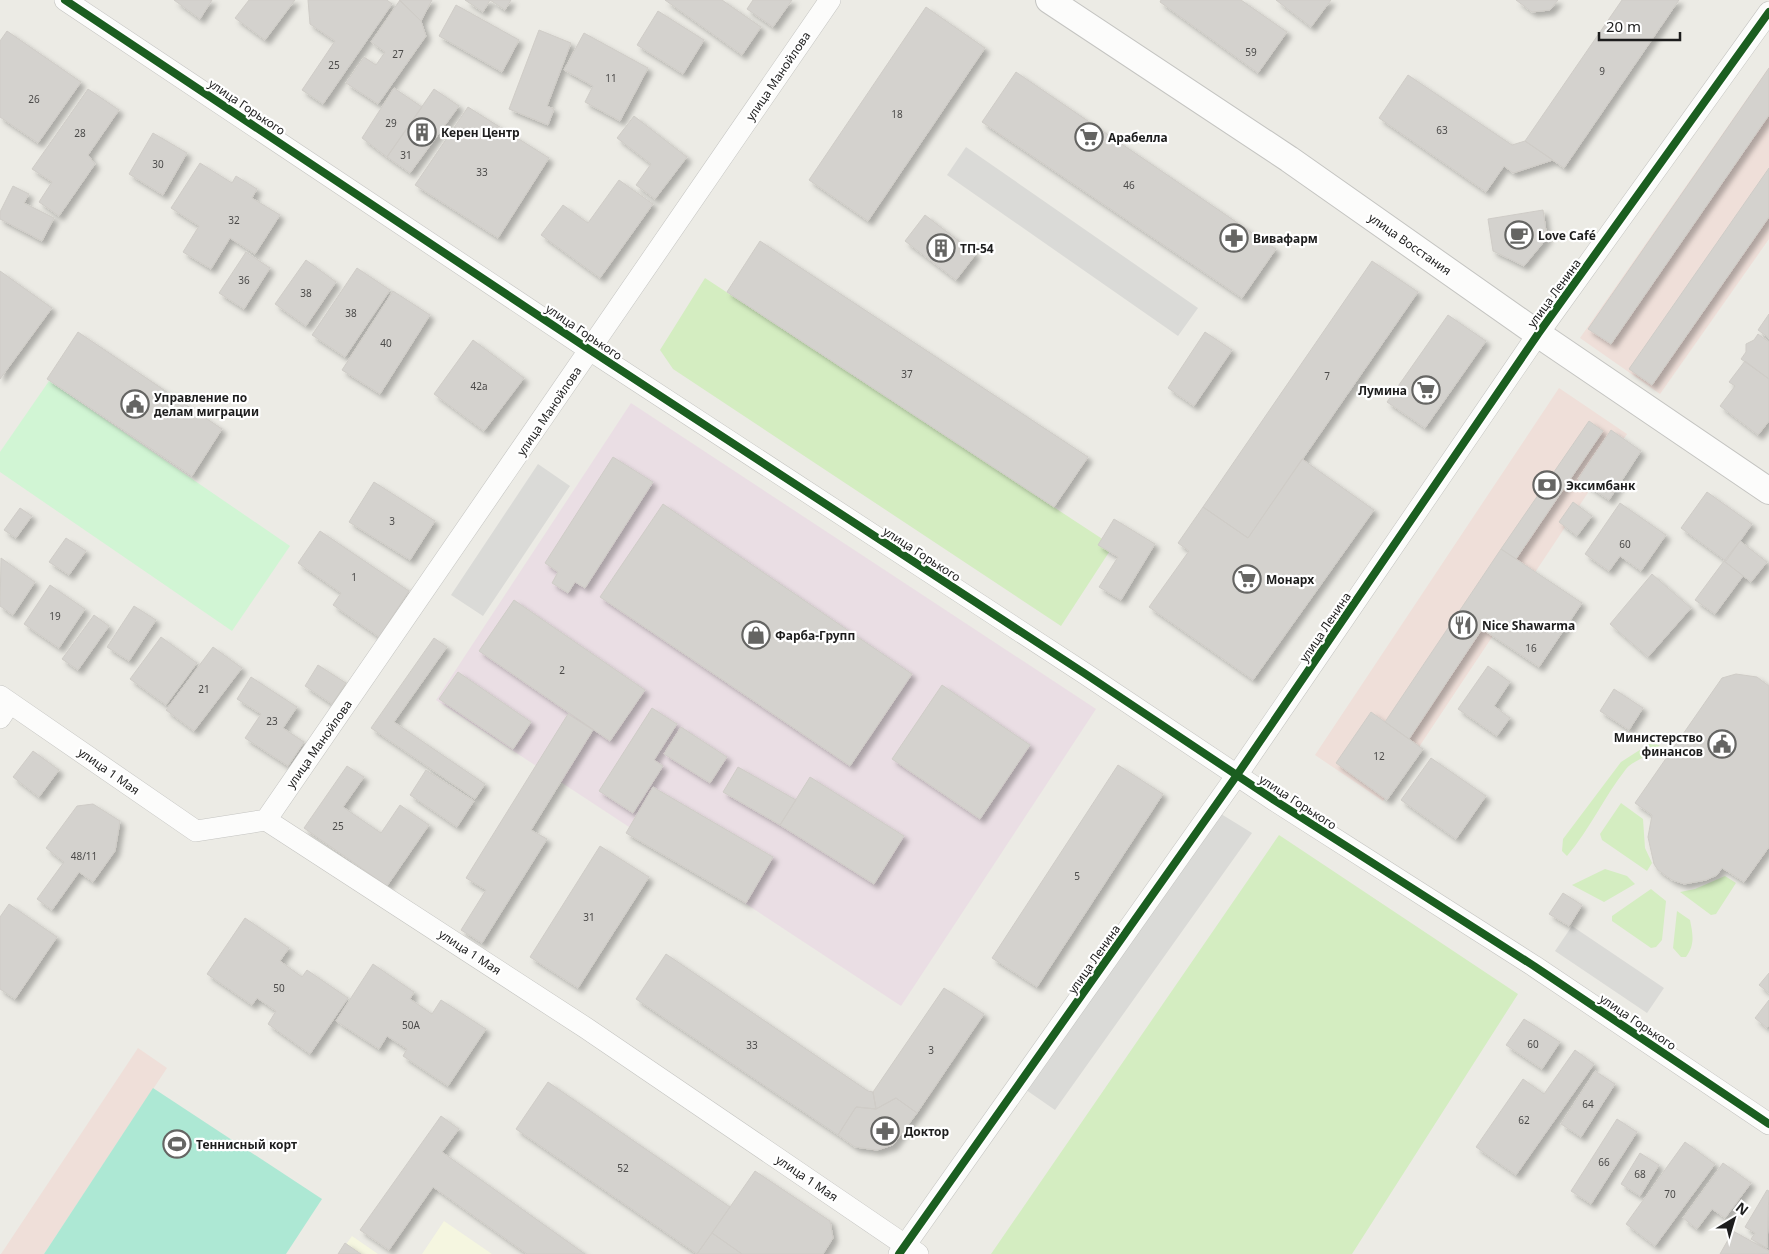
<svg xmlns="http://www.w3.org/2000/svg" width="1769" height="1254" font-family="'Noto Sans',sans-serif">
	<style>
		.commercial { fill: #efdfd9 }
		.industrial { fill: #eadee4 }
		.education { fill: #f5f6e0 }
		.grass { fill: #d4edc1 }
		.park { fill: #d1f5d4 }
		.pitch { fill: #ade8d4 }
		.parking { fill: #dadad7 }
		.building { fill: #d4d2ce; stroke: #cfccc7; filter: url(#shadow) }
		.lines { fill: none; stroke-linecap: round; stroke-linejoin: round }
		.minor-casing { stroke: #c4c4c1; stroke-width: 22 }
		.tertiary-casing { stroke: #c4c4c1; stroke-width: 28 }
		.minor { stroke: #fcfcfb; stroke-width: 21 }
		.tertiary { stroke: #fcfcfb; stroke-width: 26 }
		.cycleway-casing { stroke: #fff; stroke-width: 11 }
		.cycleway { stroke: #1b5e20; stroke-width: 8 }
		.labels { text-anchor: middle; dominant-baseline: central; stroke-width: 4.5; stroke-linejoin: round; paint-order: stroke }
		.number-label { font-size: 10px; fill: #4b4a49 }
		.street-label { font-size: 12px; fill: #1d1d1d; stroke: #fff }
		.poi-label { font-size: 12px; font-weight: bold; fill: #1d1d1d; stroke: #fff; text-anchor: start }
	</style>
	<defs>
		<filter id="shadow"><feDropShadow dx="4.5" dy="4.5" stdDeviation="2.5" flood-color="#0004"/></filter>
	</defs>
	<rect width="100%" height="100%" fill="#ecebe5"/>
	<path class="commercial" d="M1769,67V239L1660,394L1580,338Z
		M1559,388L1627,434L1383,801L1315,755Z
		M138,1048L167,1068L44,1254H1Z"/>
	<path class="industrial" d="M631,403L1096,709L901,1006L436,700Z"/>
	<path class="education" d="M444,1221L492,1254H422Z
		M352,1236L378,1254H339Z"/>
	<path class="grass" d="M705,278L1113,546L1061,626L673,369L660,350Z
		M1649,744L1660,745C1650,757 1633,760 1626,769C1604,797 1590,829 1567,856L1562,851L1563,839L1621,762Z
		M1621,803L1643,819L1645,848L1652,863L1647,871L1602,840L1600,834Z
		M1279,835L1518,994L1352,1254H991Z
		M1605,869L1627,876L1635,884L1604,902L1572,885Z
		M1725,876L1736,883L1716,914L1711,915L1680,892L1695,889Z
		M1651,889L1666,901L1662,940L1656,947L1651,948L1612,921V916Z
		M1677,911L1690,920C1693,935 1695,945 1686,957H1681L1673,948Z"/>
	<path class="park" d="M49,381L290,546L232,631L0,472V452Z"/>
	<path class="pitch" d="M153,1088L322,1199L286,1254H44Z"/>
	<path class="parking" d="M966,147L1198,308L1178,336L947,175Z
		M538,464L570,486L483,616L451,595Z
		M1213,809L1252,833L1055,1110L1019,1085Z
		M1572,926L1664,988L1647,1013L1555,951Z"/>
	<path class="building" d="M174,0H212L200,19Z
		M249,0H295L265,40L235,18Z
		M308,0H387L392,4L323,104L302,90L335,41L310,24Z
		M399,0H432L421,21Z
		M400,0L421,21L426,36L378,104L346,83L364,57L376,65L385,52L371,42Z
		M465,0H511L505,10L490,0L483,12Z
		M665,0H722L761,27L742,55Z
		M753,0H792L773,27L747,9Z
		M1161,0H1241L1287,32L1258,73L1160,2Z
		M1276,0H1331L1311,27Z
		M1516,0H1558L1550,10L1532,12Z
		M1622,0H1679L1564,168L1525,141Z
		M456,5L519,40L502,72L439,36Z
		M926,7L985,48L868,221L809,180Z
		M658,11L704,40L683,74L637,45Z
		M539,30L571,43L547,106L554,109L548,125L509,109Z
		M7,31L81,82L38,143L0,117V41Z
		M584,33L648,68L620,121L585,102L593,86L564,70Z
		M1769,68V115L1611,344L1588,329Z
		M1016,72L1276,249L1242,298L982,122Z
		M1408,75L1512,145L1525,141L1553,160L1513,173L1504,166L1486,192L1379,118Z
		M394,88L422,107L387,157L362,138Z
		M88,89L119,110L88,155L95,164L59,216L39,202L52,182L32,169Z
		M434,89L459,106L410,173L387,157Z
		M468,107L549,158L498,238L415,185Z
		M634,116L687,157L655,199L636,185L651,164L617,138Z
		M153,133L187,153L163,195L129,174Z
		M200,163L232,183L236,176L257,189L252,198L280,215L255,254L230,238L211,269L183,252L199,226L171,208Z
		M1769,168V217L1652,385L1629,369Z
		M619,180L653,204L600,278L541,235L563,205L588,223Z
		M13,186L29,194L24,203L54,218L42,241L0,219V212Z
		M1543,210L1547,238L1524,266L1493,251L1488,219Z
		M925,215L976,254L956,280L905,241Z
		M760,241L1088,457L1054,507L727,292Z
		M246,252L270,268L244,309L219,293Z
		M306,260L336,282L306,326L275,304Z
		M1372,261L1418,292L1248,538L1203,507Z
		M357,268L390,290L345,357L312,335Z
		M0,271L52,308L0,379Z
		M393,291L430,315L380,394L342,370Z
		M1769,314V338L1758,330Z
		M1448,315L1486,341L1425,428L1387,402Z
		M78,332L222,429L192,476L47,379Z
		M1205,332L1232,350L1194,406L1168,388Z
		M1758,334L1769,342V379L1741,359L1746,352V344L1754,340Z
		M473,340L524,378L484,431L434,394Z
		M1745,361L1769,379V421L1758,435L1720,406L1735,386L1729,382Z
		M1589,421L1603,431L1516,559L1501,549Z
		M1611,430L1641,451L1609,500L1578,479Z
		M613,457L653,482L585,588L575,582L568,593L552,583L558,572L545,563Z
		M1302,459L1374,510L1253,680L1149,607L1189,551L1178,543L1203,507L1248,538Z
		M374,482L435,521L410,560L349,522Z
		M1707,492L1752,524L1726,561L1681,528Z
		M1573,502L1592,516L1577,536L1559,522Z
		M1620,503L1666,535L1641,571L1620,556L1609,571L1585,554Z
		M663,504L912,674L850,766L600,597Z
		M20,508L32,516L16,538L4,530Z
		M1114,519L1155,544L1121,600L1099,587L1118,557L1098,545Z
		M320,531L409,591L379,637L333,605L341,593L298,563Z
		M66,538L86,551L69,575L49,562Z
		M1740,541L1767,562L1751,582L1724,561Z
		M1501,549L1582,603L1539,667L1482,629L1409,739L1385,722Z
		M1,558L35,582L13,615L0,606Z
		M1724,561L1743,576L1715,614L1695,600Z
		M1652,574L1691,608L1648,657L1610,624Z
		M50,585L85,609L59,648L24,624Z
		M514,600L645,690L610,741L479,651Z
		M134,606L156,620L129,661L107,647Z
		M94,615L109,626L78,670L62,659Z
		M161,637L197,663L166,705L130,679Z
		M434,638L447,647L394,722L485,784L475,799L371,728Z
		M213,647L242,668L194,731L166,710Z
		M318,665L346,683L332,704L305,686Z
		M1488,666L1510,682L1494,706L1510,718L1497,736L1458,709Z
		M458,672L531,722L513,749L439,699Z
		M1736,674L1757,677L1769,686V847L1744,882L1722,868L1717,875L1706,880L1684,884L1672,880L1658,870L1654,864L1648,837L1652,815L1635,803L1722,678Z
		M251,677L297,707L283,728L304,742L288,766L245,738L261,714L237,699Z
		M942,685L1030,745L980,819L892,759Z
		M1614,689L1643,708L1629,730L1600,711Z
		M652,708L677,724L654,760L663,766L633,813L599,791Z
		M1371,712L1423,749L1387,800L1336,763Z
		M568,714L593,730L531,830L547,839L482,943L461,930L486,890L466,878Z
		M681,727L727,757L710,783L664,754Z
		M33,751L59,770L39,797L13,777Z
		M1431,758L1486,796L1456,839L1401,800Z
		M1118,765L1163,794L1037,987L992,958Z
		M347,766L364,777L343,807L381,833L400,805L429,825L387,886L304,828Z
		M738,767L796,800L780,825L723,792Z
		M426,770L474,801L457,827L410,795Z
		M810,777L904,836L874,884L780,825Z
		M653,787L773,857L746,903L626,833Z
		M93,804L120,821L115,851L93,882L79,872L52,910L37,899L64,862L46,848L77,806Z
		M600,846L649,877L578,988L530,957Z
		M1563,893L1582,905L1569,926L1549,914Z
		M9,904L57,937L15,999L0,989V917Z
		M245,918L289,948L280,961L302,977L307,970L348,998L310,1054L268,1024L276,1011L257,998L252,1005L207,974Z
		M666,954L868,1091L873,1092L876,1109L856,1107L838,1135L636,999Z
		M373,964L414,992L410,999L432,1014L441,1000L486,1029L448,1086L403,1056L407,1049L387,1036L379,1049L336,1021Z
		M1769,973V993L1759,985Z
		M944,988L984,1014L917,1113L896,1098L876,1109L873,1092Z
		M1769,1000V1026L1767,1028L1755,1018Z
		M1524,1019L1560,1042L1542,1069L1506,1045Z
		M1575,1050L1594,1064L1516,1175L1476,1147L1523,1079L1544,1094Z
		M1595,1071L1615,1084L1581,1137L1561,1124Z
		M548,1082L730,1207L697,1254L516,1129Z
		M896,1098L917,1113L893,1145L877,1150L855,1147L838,1135L856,1107L876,1109Z
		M441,1116L459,1129L442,1152L585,1254H527L433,1187L389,1250L360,1230Z
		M1617,1119L1637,1132L1591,1204L1571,1191Z
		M1685,1142L1715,1164L1655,1246L1626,1224Z
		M1640,1153L1659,1165L1640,1196L1621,1184Z
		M1723,1163L1751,1183L1725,1218L1712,1209L1697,1229L1683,1218Z
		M755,1171L830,1221L833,1238L823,1254H742L712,1233Z
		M1767,1190L1769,1191L1767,1248L1751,1239L1755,1233L1745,1227Z
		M1733,1231L1769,1251V1254H1720Z
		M712,1233L742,1254H697Z
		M345,1243L361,1254H338Z"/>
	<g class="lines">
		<g class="minor-casing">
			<path id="minor" d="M65,0L590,350L1084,673L1274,800L1534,966L1769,1124
				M0,696L196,831L266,820L586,1028L918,1254
				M0,718L10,703
				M266,820L830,0
				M899,1254L1237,775L1538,334L1769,12"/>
		</g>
		<g class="tertiary-casing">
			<path id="tertiary" d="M1049,0L1289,159L1538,334L1769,491"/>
		</g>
		<use href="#minor" class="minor"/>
		<use href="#tertiary" class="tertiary"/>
		<g class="cycleway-casing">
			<path id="cycleway" d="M65,0L590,350L1084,673L1274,800L1534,966L1769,1124
				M899,1254L1237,775L1538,334L1769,12"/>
		</g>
		<use href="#cycleway" class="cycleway"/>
	</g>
	<defs>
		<g id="building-ring" transform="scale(1.4375)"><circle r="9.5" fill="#fff" stroke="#656563" stroke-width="1.5"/><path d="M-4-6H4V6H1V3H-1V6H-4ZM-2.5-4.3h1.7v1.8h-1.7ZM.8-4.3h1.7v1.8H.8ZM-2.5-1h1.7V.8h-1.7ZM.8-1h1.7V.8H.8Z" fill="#656563"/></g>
		<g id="supermarket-ring" transform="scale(1.4375)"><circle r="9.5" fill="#fff" stroke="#656563" stroke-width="1.5"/><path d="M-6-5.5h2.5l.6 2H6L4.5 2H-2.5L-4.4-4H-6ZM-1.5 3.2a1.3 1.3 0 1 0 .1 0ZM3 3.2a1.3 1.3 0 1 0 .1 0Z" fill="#656563"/></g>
		<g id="cafe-ring" transform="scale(1.4375)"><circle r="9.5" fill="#fff" stroke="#656563" stroke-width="1.5"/><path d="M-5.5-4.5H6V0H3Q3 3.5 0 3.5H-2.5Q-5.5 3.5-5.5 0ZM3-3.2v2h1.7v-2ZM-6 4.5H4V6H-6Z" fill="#656563"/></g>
		<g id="pharmacy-ring" transform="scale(1.4375)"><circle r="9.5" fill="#fff" stroke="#656563" stroke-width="1.5"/><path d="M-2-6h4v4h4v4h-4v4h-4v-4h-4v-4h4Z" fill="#656563"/></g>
		<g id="civic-ring" transform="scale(1.4375)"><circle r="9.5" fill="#fff" stroke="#656563" stroke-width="1.5"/><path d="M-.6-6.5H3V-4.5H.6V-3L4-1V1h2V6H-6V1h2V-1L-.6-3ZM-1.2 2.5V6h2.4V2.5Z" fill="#656563"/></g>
		<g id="bank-ring" transform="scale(1.4375)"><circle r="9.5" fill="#fff" stroke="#656563" stroke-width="1.5"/><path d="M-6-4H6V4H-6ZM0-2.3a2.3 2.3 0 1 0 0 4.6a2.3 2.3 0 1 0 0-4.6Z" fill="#656563"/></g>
		<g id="restaurant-ring" transform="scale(1.4375)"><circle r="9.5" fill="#fff" stroke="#656563" stroke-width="1.5"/><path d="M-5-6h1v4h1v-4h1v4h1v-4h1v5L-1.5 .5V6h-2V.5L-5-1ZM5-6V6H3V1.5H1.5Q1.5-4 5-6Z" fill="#656563"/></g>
		<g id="shop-ring" transform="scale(1.4375)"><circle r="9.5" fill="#fff" stroke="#656563" stroke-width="1.5"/><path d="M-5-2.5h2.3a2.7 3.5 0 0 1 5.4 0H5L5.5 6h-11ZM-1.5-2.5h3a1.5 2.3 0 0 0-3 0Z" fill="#656563"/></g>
		<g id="stadium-ring" transform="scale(1.4375)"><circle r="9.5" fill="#fff" stroke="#656563" stroke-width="1.5"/><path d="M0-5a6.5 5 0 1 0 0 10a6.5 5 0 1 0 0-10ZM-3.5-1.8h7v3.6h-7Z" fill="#656563"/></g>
	</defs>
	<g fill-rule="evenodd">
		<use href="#building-ring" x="422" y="132"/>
		<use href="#supermarket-ring" x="1089" y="137"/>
		<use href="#cafe-ring" x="1519" y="235"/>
		<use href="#pharmacy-ring" x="1234" y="238"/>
		<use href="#building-ring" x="941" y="248"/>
		<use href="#supermarket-ring" x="1426" y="390"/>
		<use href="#civic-ring" x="135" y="404"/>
		<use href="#bank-ring" x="1547" y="485"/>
		<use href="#supermarket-ring" x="1247" y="579"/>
		<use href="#restaurant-ring" x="1463" y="625"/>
		<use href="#shop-ring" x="756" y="635"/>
		<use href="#civic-ring" x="1722" y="744"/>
		<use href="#pharmacy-ring" x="885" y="1131"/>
		<use href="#stadium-ring" x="177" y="1144"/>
	</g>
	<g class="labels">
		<g class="number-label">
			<text x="1251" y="52">59</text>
			<text x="398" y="54">27</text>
			<text x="334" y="65">25</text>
			<text x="1602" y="71">9</text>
			<text x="611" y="78">11</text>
			<text x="34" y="99">26</text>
			<text x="897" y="114">18</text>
			<text x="391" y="123">29</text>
			<text x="1442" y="130">63</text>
			<text x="80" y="133">28</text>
			<text x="406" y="155">31</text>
			<text x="158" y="164">30</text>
			<text x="482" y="172">33</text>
			<text x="1129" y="185">46</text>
			<text x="234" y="220">32</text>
			<text x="244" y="280">36</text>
			<text x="306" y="293">38</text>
			<text x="351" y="313">38</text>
			<text x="386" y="343">40</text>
			<text x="907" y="374">37</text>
			<text x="1327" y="376">7</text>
			<text x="479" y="386">42а</text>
			<text x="392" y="521">3</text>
			<text x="1625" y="544">60</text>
			<text x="354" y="577">1</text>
			<text x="55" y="616">19</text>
			<text x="1531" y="648">16</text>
			<text x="562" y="670">2</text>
			<text x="204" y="689">21</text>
			<text x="272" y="721">23</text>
			<text x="1379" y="756">12</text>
			<text x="338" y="826">25</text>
			<text x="84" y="856">48/11</text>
			<text x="1077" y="876">5</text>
			<text x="589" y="917">31</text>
			<text x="279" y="988">50</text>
			<text x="411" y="1025">50А</text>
			<text x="1533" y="1044">60</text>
			<text x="752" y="1045">33</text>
			<text x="931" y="1050">3</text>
			<text x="1588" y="1104">64</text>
			<text x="1524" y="1120">62</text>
			<text x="1604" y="1162">66</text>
			<text x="623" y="1168">52</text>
			<text x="1640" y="1174">68</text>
			<text x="1670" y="1194">70</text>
		</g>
		<g class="street-label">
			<text transform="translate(778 76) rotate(-56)">улица Манойлова</text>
			<text transform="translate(247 107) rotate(34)">улица Горького</text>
			<text transform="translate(1410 244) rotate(35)">улица Восстания</text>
			<text transform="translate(1554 293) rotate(-54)">улица Ленина</text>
			<text transform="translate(584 332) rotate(34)">улица Горького</text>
			<text transform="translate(549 411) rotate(-56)">улица Манойлова</text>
			<text transform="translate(922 554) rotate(33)">улица Горького</text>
			<text transform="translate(1325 627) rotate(-56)">улица Ленина</text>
			<text transform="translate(319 744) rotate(-55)">улица Манойлова</text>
			<text transform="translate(109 771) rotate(35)">улица 1 Мая</text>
			<text transform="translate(1298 802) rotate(33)">улица Горького</text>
			<text transform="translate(470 952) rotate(33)">улица 1 Мая</text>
			<text transform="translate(1094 959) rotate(-55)">улица Ленина</text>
			<text transform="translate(1638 1022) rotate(34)">улица Горького</text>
			<text transform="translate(807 1178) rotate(34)">улица 1 Мая</text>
		</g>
		<g class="poi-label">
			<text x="441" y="132">Керен Центр</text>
			<text x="1108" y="137">Арабелла</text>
			<text x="1538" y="235">Love Сafé</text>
			<text x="1253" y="238">Вивафарм</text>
			<text x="960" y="248">ТП-54</text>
			<text x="1407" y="390" text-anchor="end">Лумина</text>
			<text x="154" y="397">Управление по<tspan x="154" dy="14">делам миграции</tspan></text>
			<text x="1566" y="485">Эксимбанк</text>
			<text x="1266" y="579">Монарх</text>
			<text x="1482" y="625">Nice Shawarma</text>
			<text x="775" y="635">Фарба-Групп</text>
			<text x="1703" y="737" text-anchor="end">Министерство<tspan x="1703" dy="14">финансов</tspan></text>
			<text x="904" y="1131">Доктор</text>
			<text x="196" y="1144">Теннисный корт</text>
		</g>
	</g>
	<g transform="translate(1734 1219) rotate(38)" stroke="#ffffff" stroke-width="4" paint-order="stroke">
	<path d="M0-4L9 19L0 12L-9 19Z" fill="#1d1d1d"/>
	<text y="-8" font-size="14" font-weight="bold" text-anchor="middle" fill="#1d1d1d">N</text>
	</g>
	<path d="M1599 32v8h81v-8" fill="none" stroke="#1d1d1d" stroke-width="2.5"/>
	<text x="1606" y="32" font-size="15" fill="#1d1d1d" stroke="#ffffff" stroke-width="4" paint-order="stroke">20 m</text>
</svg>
